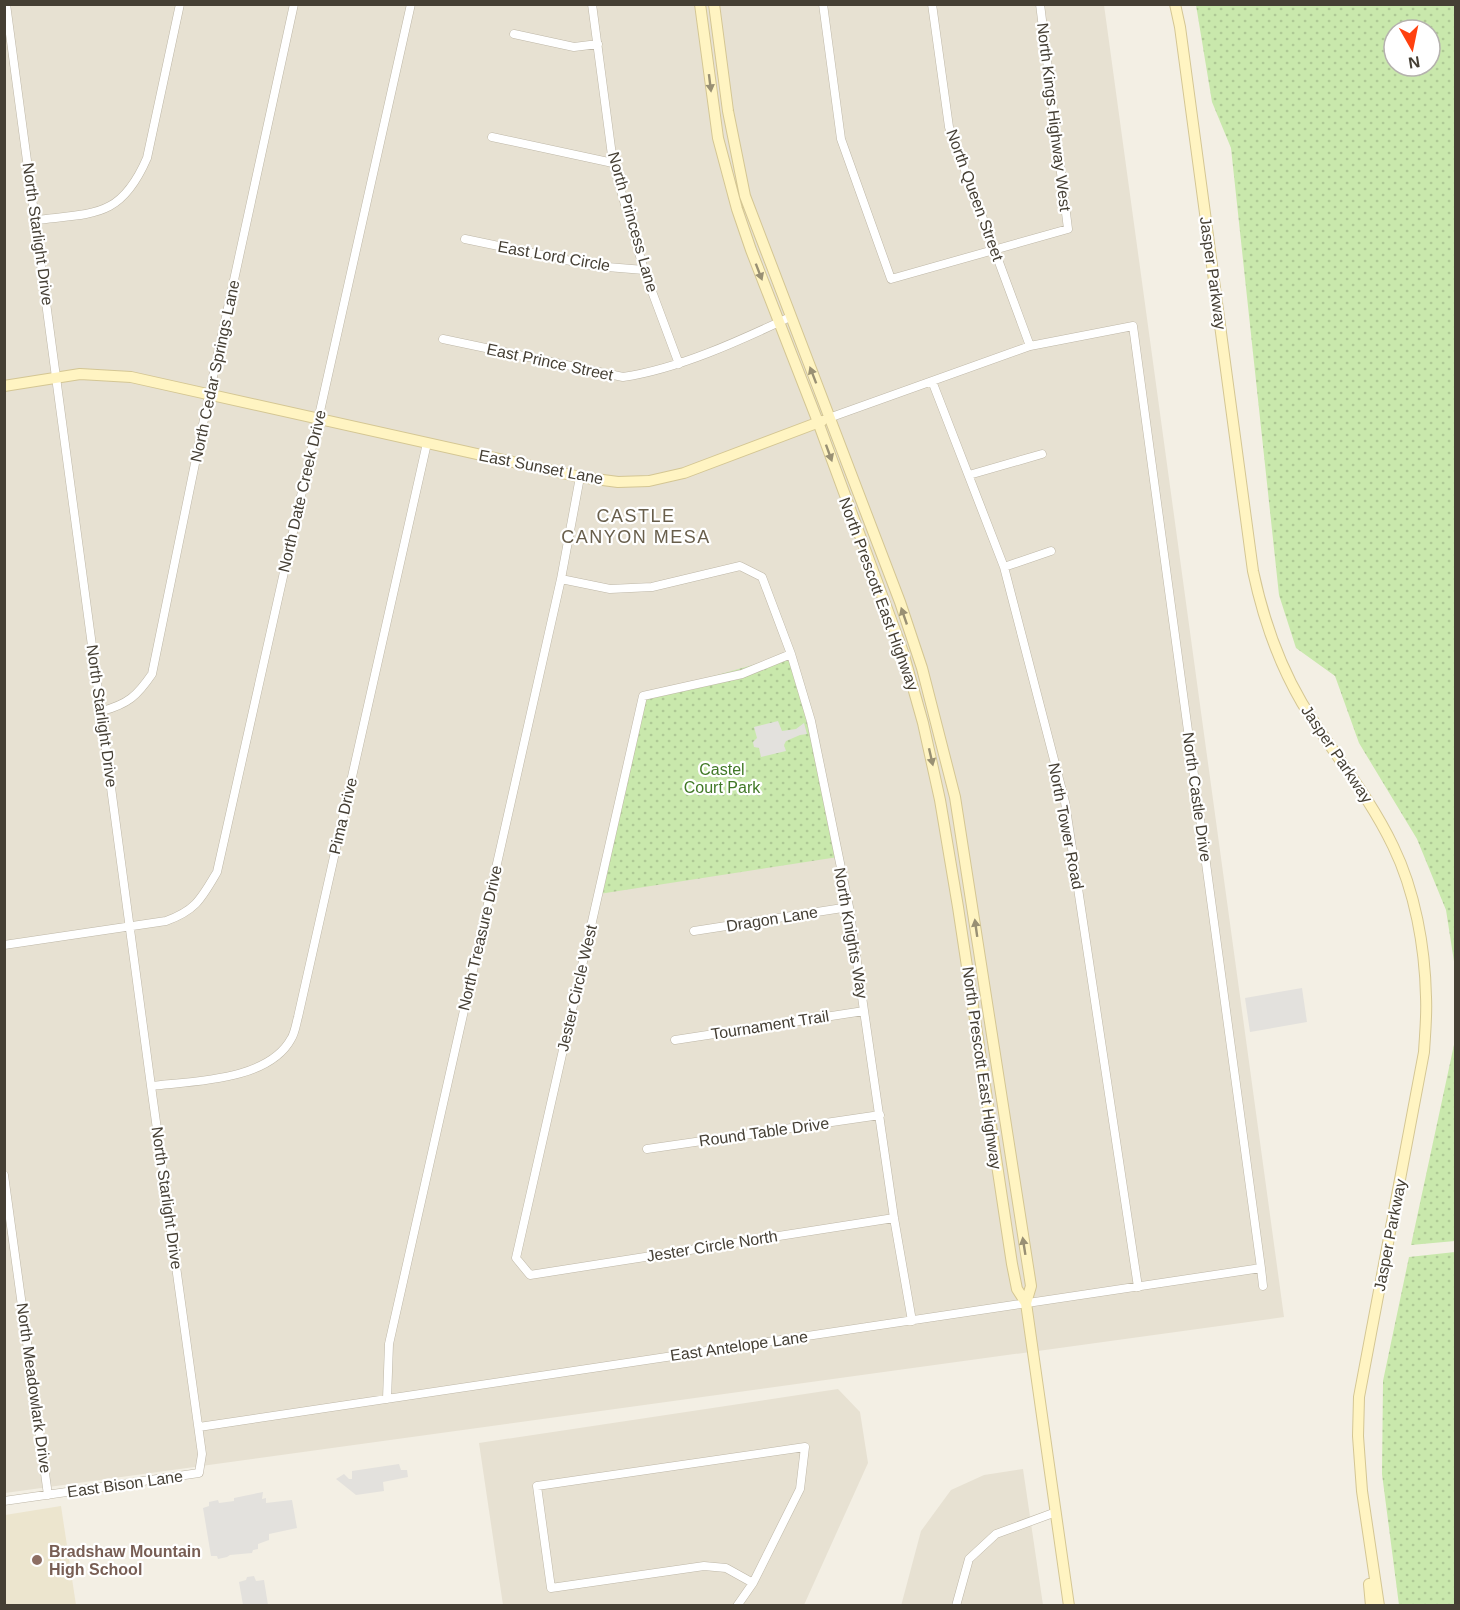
<svg xmlns="http://www.w3.org/2000/svg" width="1460" height="1610" font-family="Helvetica,sans-serif">
	<style>
		.residential { fill: #e7e1d2 }
		.education { fill: #ece5ce }
		.grass { fill: url(#grass-dots); fill-rule: evenodd }
		.parking { fill: #e3e1dd }
		.lines { fill: none; stroke-linecap: round; stroke-linejoin: round }
		.street-casing { stroke: #beb7a7; stroke-width: 9 }
		.secondary-casing { stroke: #d4c693; stroke-width: 12 }
		.street { stroke: #fff; stroke-width: 8 }
		.secondary { stroke: #fff4c2; stroke-width: 10 }
		.oneway { fill: #999074 }
		.education-dot { fill: #8d6e63; stroke: #fff; stroke-width: 2 }
		.labels { text-anchor: middle; dominant-baseline: central; stroke-width: 4.5; stroke-linejoin: round; paint-order: stroke }
		.street-label { font-size: 16px; fill: #453f34; stroke: #fff }
		.park-label { font-size: 16px; fill: #407826; stroke: #fff }
		.education-label { font-size: 16px; font-weight: bold; fill: #785e54; stroke: #fff; text-anchor: start }
		.neighbourhood-label { font-size: 18px; letter-spacing: 1.5px; fill: #685e4b; stroke: #fff }
	</style>
	<defs>
		<pattern id="grass-dots" width="8" height="8" patternUnits="userSpaceOnUse" patternTransform="scale(1.5)"><rect width="8" height="8" fill="#c9e8ac"/><path d="M2 2h.1M6 6h.1" fill="none" stroke="#aec895" stroke-width="1.8" stroke-linecap="round"/></pattern>
	</defs>
	<rect width="100%" height="100%" fill="#f3efe4"/>
	<path class="residential" d="M4,5H1104L1284,1317L5,1493Z
		M838,1389L860,1412L868,1463L804,1605H503L479,1443Z
		M1023,1469L1043,1605L901,1606L921,1531L951,1490L984,1475Z"/>
	<path class="education" d="M61,1506L76,1605H5V1515Z"/>
	<path class="grass" d="M1196,5H1455V968L1446,910L1417,839L1359,743L1335,676L1296,648L1279,595L1231,148L1212,102ZM1394,30H1430V66H1394Z
		M791,654L838,857L599,894L643,696Z
		M1455,1040V1241L1411,1245Z
		M1455,1252V1605H1399L1382,1474L1383,1381L1409,1257Z"/>
	<path class="parking" d="M778,721L782,731L796,729L804,723L807,734L800,735L786,741L784,745L786,751L761,757L759,748L754,747L753,742L757,738L754,727Z
		M1302,988L1307,1022L1250,1032L1245,998Z
		M399,1464L401,1470H407L408,1477L383,1482L384,1491L356,1495L336,1479L344,1474L349,1479H352V1471Z
		M263,1492L262,1499L266,1498V1503L292,1500L297,1528L269,1534V1540L258,1544V1549L253,1550L252,1553L230,1555L227,1557L218,1559L217,1556H211L203,1508L209,1506V1502L218,1500L219,1503L234,1501V1498Z
		M254,1576L256,1581L264,1580L268,1605H243L239,1582L246,1580L247,1577Z"/>
	<g class="lines">
		<g class="street-casing">
			<path id="street" d="M592,4L613,163L644,270L679,364
				M823,4L841,139L891,279L1068,229L1040,4
				M932,4L949,127L1030,346
				M514,34L574,47L598,44
				M492,137L613,163
				M36,220C95,213 121,218 147,158L180,4
				M465,239L595,266L644,270
				M443,339L623,377C678,369 739,341 790,317
				M932,381L1004,567L1065,802L1138,1287
				M826,419L1030,346L1133,326L1261,1268
				M969,475L1042,454
				M1004,567L1051,551
				M561,579L610,589L652,587L740,566L762,577L791,654L811,721L849,907L894,1218L912,1321
				M791,654L742,674L643,696L516,1258L530,1275L894,1218
				M102,711C128,704 137,696 152,674L209,395L294,4
				M694,931L849,907
				M4,945L166,921C196,910 201,899 217,872L411,4
				M675,1040L864,1011
				M151,1086C193,1081 268,1081 291,1039C295,1033 296,1024 298,1017L427,443
				M647,1149L880,1115
				M4,1175L48,1495
				M387,1399L389,1344L561,579L580,477
				M199,1427L1261,1268L1263,1286
				M4,1501L199,1473L202,1454L151,1086L6,4
				M737,1606L753,1583L800,1489L805,1447L537,1486L551,1588L704,1566L726,1568L753,1583
				M956,1606L969,1559L996,1534L1056,1512"/>
		</g>
		<g class="secondary-casing">
			<path id="secondary" d="M700,4L718,138L737,209L751,250L818,422L903,652L923,723L940,800L958,907L1012,1264L1017,1289L1026,1303
				M714,4L728,111L745,196L900,602L922,668L955,797L1031,1286L1026,1303L1069,1606
				M1175,4L1180,27L1253,571C1263,618 1278,662 1302,703C1332,752 1368,794 1393,846C1415,891 1425,947 1426,997C1427,1015 1425,1034 1424,1052L1359,1397L1358,1436L1362,1491L1379,1606
				M4,386L80,374L131,377L580,477L618,482L649,481L684,473L822,421
				M1369,1584L1371,1606"/>
		</g>
		<use href="#street" class="street"/>
		<use href="#secondary" class="secondary"/>
	</g>
	<defs><path id="oneway-solid" d="M-6-.8H1V-3.2L6.5 0L1 3.2V.8H-6Z" transform="scale(1.5)"/></defs>
	<g class="oneway">
		<use href="#oneway-solid" transform="translate(710 83) rotate(83)"/>
		<use href="#oneway-solid" transform="translate(759 272) rotate(69)"/>
		<use href="#oneway-solid" transform="translate(813 375) rotate(-111)"/>
		<use href="#oneway-solid" transform="translate(829 453) rotate(70)"/>
		<use href="#oneway-solid" transform="translate(904 616) rotate(-109)"/>
		<use href="#oneway-solid" transform="translate(931 757) rotate(77)"/>
		<use href="#oneway-solid" transform="translate(976 928) rotate(-98)"/>
		<use href="#oneway-solid" transform="translate(1024 1246) rotate(-99)"/>
	</g>
	<circle class="education-dot" cx="37" cy="1560" r="6"/>
	<g class="labels">
		<g class="street-label">
			<text transform="translate(1054 117) rotate(83)">North Kings Highway West</text>
			<text transform="translate(975 195) rotate(70)">North Queen Street</text>
			<text transform="translate(633 222) rotate(74)">North Princess Lane</text>
			<text transform="translate(38 234) rotate(82)">North Starlight Drive</text>
			<text transform="translate(554 256) rotate(10)">East Lord Circle</text>
			<text transform="translate(1213 273) rotate(82)">Jasper Parkway</text>
			<text transform="translate(550 362) rotate(12)">East Prince Street</text>
			<text transform="translate(215 371) rotate(-78)">North Cedar Springs Lane</text>
			<text transform="translate(541 467) rotate(11)">East Sunset Lane</text>
			<text transform="translate(302 491) rotate(-77)">North Date Creek Drive</text>
			<text transform="translate(879 594) rotate(70)">North Prescott East Highway</text>
			<text transform="translate(102 716) rotate(82)">North Starlight Drive</text>
			<text transform="translate(1337 754) rotate(56)">Jasper Parkway</text>
			<text transform="translate(1197 797) rotate(82)">North Castle Drive</text>
			<text transform="translate(343 816) rotate(-77)">Pima Drive</text>
			<text transform="translate(1066 826) rotate(79)">North Tower Road</text>
			<text transform="translate(772 919) rotate(-9)">Dragon Lane</text>
			<text transform="translate(851 933) rotate(80)">North Knights Way</text>
			<text transform="translate(480 938) rotate(-77)">North Treasure Drive</text>
			<text transform="translate(577 988) rotate(-77)">Jester Circle West</text>
			<text transform="translate(770 1025) rotate(-9)">Tournament Trail</text>
			<text transform="translate(982 1068) rotate(82)">North Prescott East Highway</text>
			<text transform="translate(764 1132) rotate(-8)">Round Table Drive</text>
			<text transform="translate(167 1198) rotate(82)">North Starlight Drive</text>
			<text transform="translate(1390 1235) rotate(-79)">Jasper Parkway</text>
			<text transform="translate(712 1246) rotate(-9)">Jester Circle North</text>
			<text transform="translate(739 1346) rotate(-8)">East Antelope Lane</text>
			<text transform="translate(34 1388) rotate(82)">North Meadowlark Drive</text>
			<text transform="translate(125 1484) rotate(-8)">East Bison Lane</text>
		</g>
		<g class="park-label">
			<text x="722" y="769">Castel<tspan x="722" dy="18">Court Park</tspan></text>
		</g>
		<g class="education-label">
			<text x="49" y="1551">Bradshaw Mountain<tspan x="49" dy="18">High School</tspan></text>
		</g>
		<g class="neighbourhood-label">
			<text x="636" y="516">CASTLE<tspan x="636" dy="21">CANYON MESA</tspan></text>
		</g>
	</g>
	<rect width="1460" height="1610" fill="none" stroke="#453f34" stroke-width="12"/>
	<g transform="translate(1412 48) rotate(171)"><circle r="28" fill="#ffffff" stroke="#b5b2ae" stroke-width="1.5"/>
	<path d="M0-4.5L10 22L0 15L-10 22Z" fill="#ff410f"/>
	<text y="-9" font-size="16" font-weight="bold" text-anchor="middle" fill="#453f34">N</text>
	</g>
</svg>
